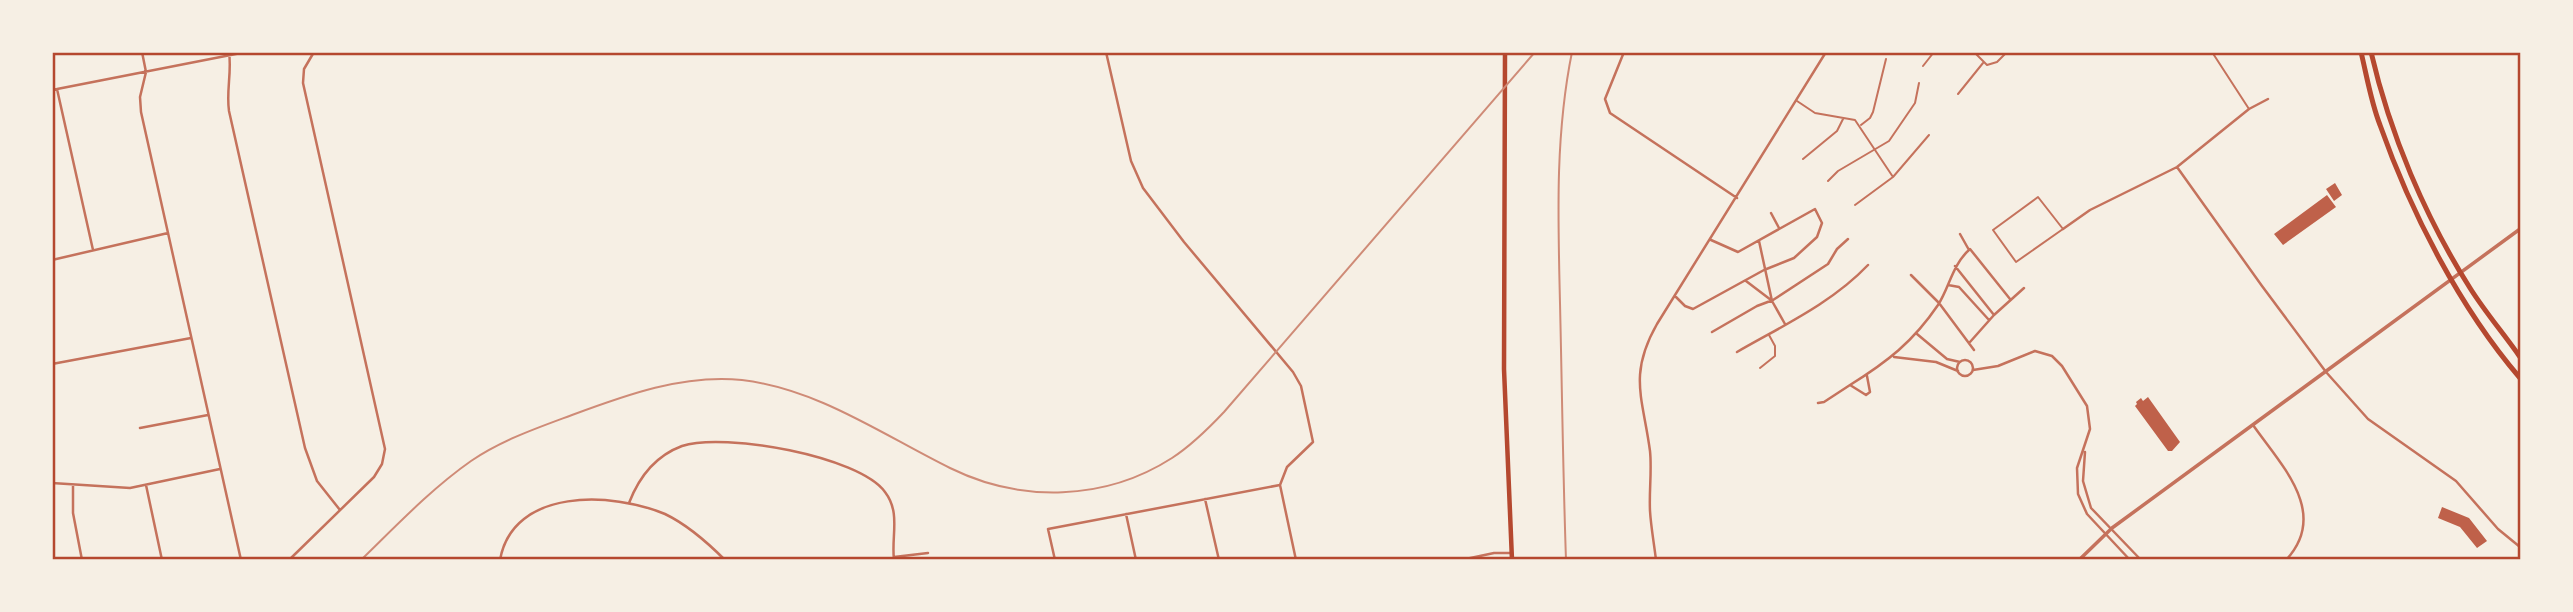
<svg xmlns="http://www.w3.org/2000/svg" width="2573" height="612" font-family="Poppins,sans-serif">
	<style>
		.building { fill: #bf614a }
		.lines { fill: none; stroke-linecap: round; stroke-linejoin: round }
		.service { stroke: #c5725c; stroke-width: 2 }
		.minor { stroke: #c5725c; stroke-width: 2.5 }
		.tertiary { stroke: #c5725c; stroke-width: 3.5 }
		.secondary { stroke: #b5482f; stroke-width: 4.5 }
		.motorway { stroke: #b5482f; stroke-width: 5 }
		.rail { stroke: #cf8b77; stroke-width: 2 }
		.neatline { fill: none; stroke: #b5482f; stroke-width: 2.5 }
	</style>
	<rect width="100%" height="100%" fill="#f6efe4"/>
	<path class="building" d="M2335,183L2342,195L2334,201L2326,189Z
		M2327,195L2336,207L2283,245L2274,234Z
		M2148,397L2180,442L2172,451H2168L2135,406L2137,404L2136,402L2141,398L2143,401Z
		M2442,507L2469,518L2487,541L2477,548L2460,527L2438,518Z"/>
	<g class="lines">
		<path class="service" d="M1974,52L1987,65L1997,62L2007,52
			M2212,52L2249,109
			M1923,66L1934,52
			M1958,94L1983,63
			M1797,101L1815,113L1855,120L1893,177
			M1861,125L1870,118L1873,112L1886,59
			M1803,159L1837,131L1843,119
			M1828,181L1838,171L1889,141L1915,103L1919,83
			M2038,197L2063,229L2016,262L1993,230Z
			M1855,205L1893,177L1929,135
			M1760,368L1775,356V346L1769,335"/>
		<path class="minor" d="M142,52L146,72L140,97L141,112L241,560
			M229,52C232,72 226,91 229,111L305,448L317,481L340,510
			M960,52H977
			M1106,52L1131,161L1143,188L1184,242L1293,372L1301,386L1313,442L1287,467L1280,485
			M1624,52L1605,99L1610,113L1737,198
			M57,89L93,250
			M52,90L246,52
			M2177,167L2262,286L2326,372L2368,419L2456,481L2498,529L2520,547
			M1771,213L1779,228
			M2063,229L2090,210L2177,167L2249,109L2268,99
			M1960,234L1969,250
			M1759,241L1772,301L1785,324
			M52,260L168,233
			M1955,266L1994,315
			M1911,275L1939,303L1974,350
			M1746,281L1771,300
			M1948,285L1959,287L1989,320
			M1676,297L1685,306L1693,309L1764,270L1794,258L1817,237L1822,223L1815,209L1738,252L1711,240
			M1712,332L1757,306L1773,300L1828,264L1837,249L1848,239
			M1917,334L1947,359L1960,362
			M1970,342L1994,315L2024,288
			M1737,352C1782,326 1832,303 1868,265
			M1894,357L1936,362L1958,371
			M1957 368a8 8 0 1 1 16 0a8 8 0 1 1-16 0Z
			M52,364L191,338
			M1973,370L1998,366L2035,351L2052,356L2062,366L2087,406L2090,429L2077,468L2078,494L2087,514L2130,560
			M1850,385C1887,362 1913,342 1938,305C1950,286 1952,265 1970,249L2010,299
			M1818,403L1824,402L1850,385L1866,395L1870,392L1867,376
			M2253,425C2281,465 2330,513 2286,560
			M140,428L208,415
			M2085,452L2083,481L2091,508L2141,560
			M52,483L130,488L220,469
			M73,485V513L82,560
			M146,485L162,560
			M1280,485L1296,560
			M1205,499L1219,560
			M629,503C639,477 655,456 682,446C724,432 859,456 885,492C901,513 891,536 894,560
			M1126,514L1136,560
			M894,557L928,553
			M289,560L374,477L382,464L385,449L303,83L304,69L314,52
			M500,560C513,487 613,492 665,514C688,525 707,542 725,560
			M1055,560L1048,529L1280,485
			M1461,560L1494,553H1512
			M1656,560C1654,543 1651,527 1650,511C1649,491 1652,470 1650,451C1643,398 1628,375 1657,324L1826,52"/>
		<path class="tertiary" d="M2079,560L2112,528L2520,229"/>
		<path class="secondary" d="M1505,52L1504,369L1512,560"/>
		<path class="motorway" d="M2361,52C2367,77 2371,102 2380,125C2411,213 2460,308 2520,378
			M2371,52C2390,134 2425,217 2470,288C2485,312 2504,334 2520,357"/>
		<path class="rail" d="M361,560C396,526 431,489 471,461C502,440 537,428 572,415C626,395 683,374 742,380C818,389 883,435 950,468C1021,503 1105,501 1172,458C1192,445 1208,429 1224,412L1535,52
			M1566,560C1563,474 1562,388 1560,303C1558,218 1555,136 1572,52"/>
	</g>
	<rect width="2573" height="612" fill="none" stroke="#f6efe4" stroke-width="108"/>
	<rect x="54" y="54" width="2465" height="504" class="neatline"/>
</svg>
